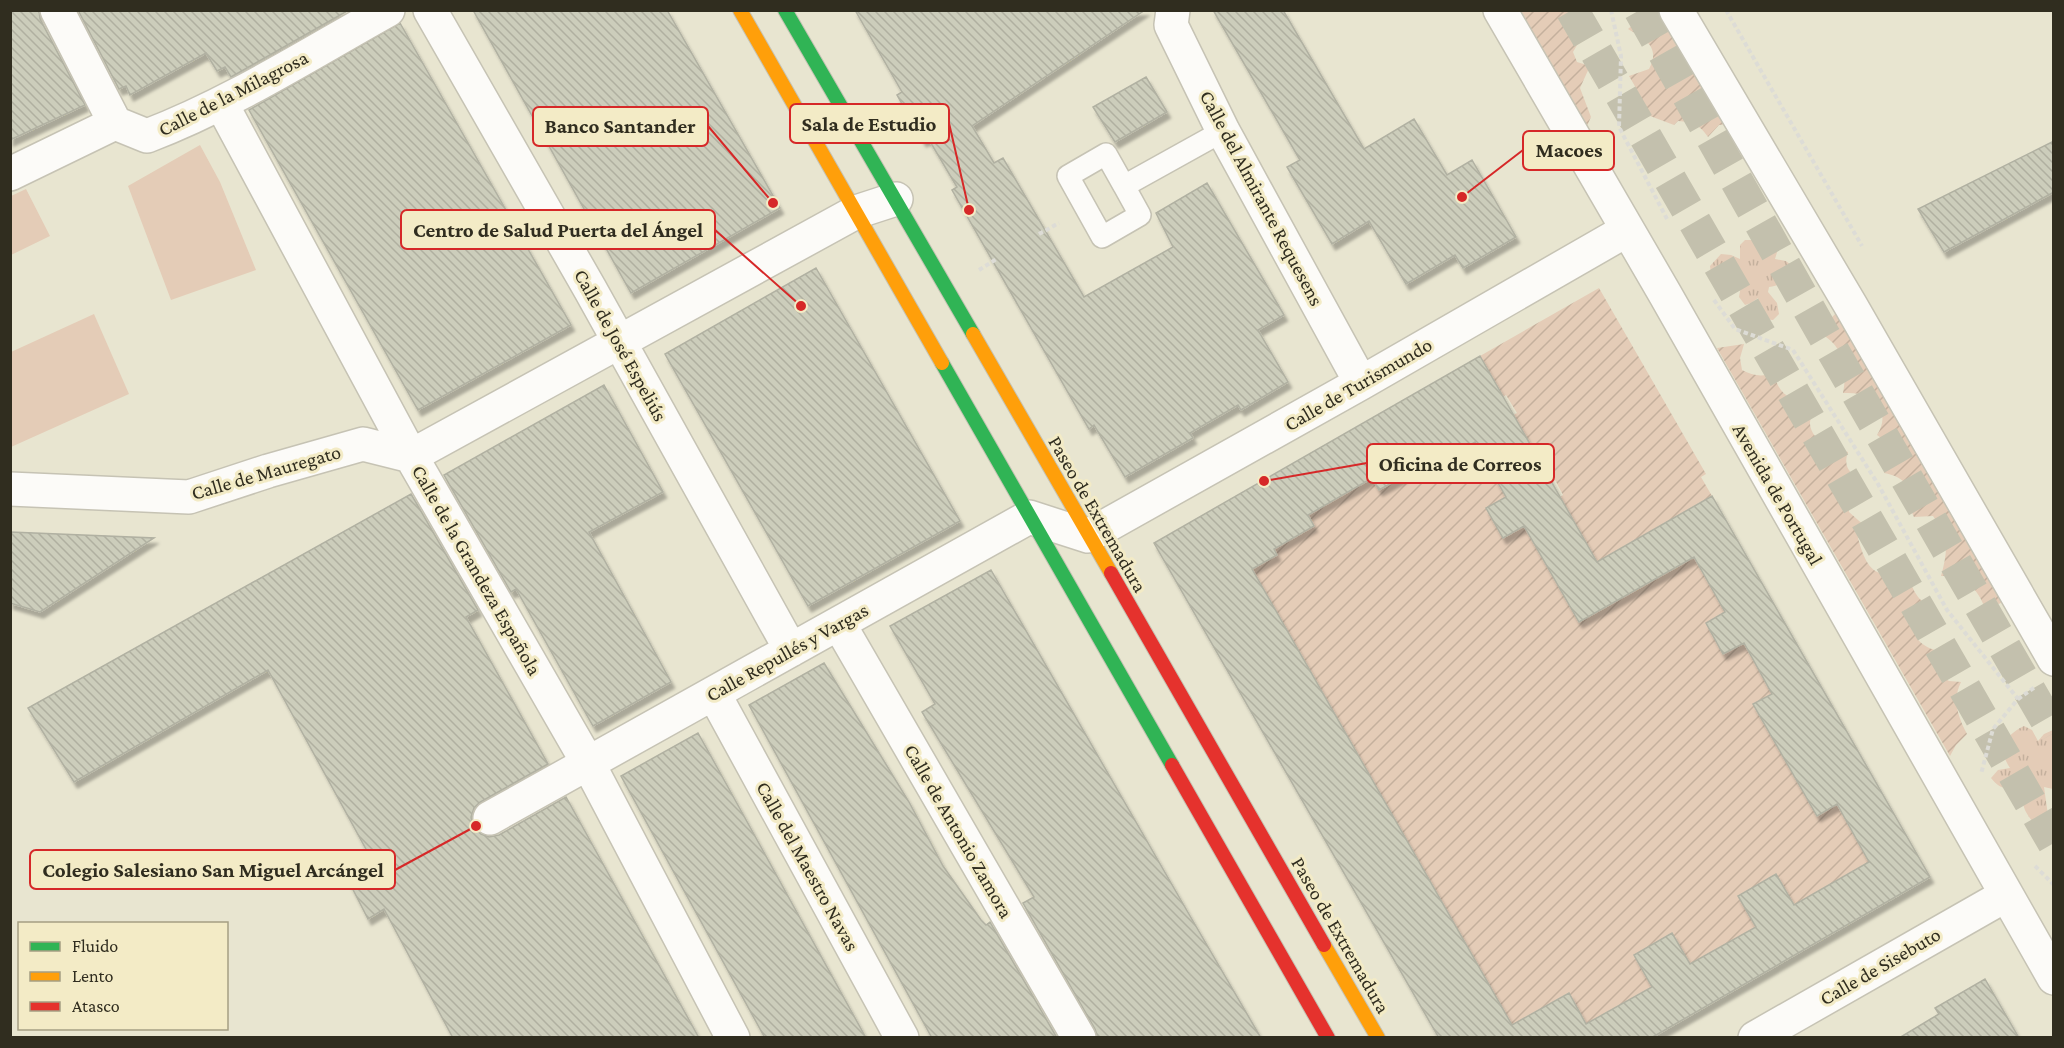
<svg xmlns="http://www.w3.org/2000/svg" width="2064" height="1048" font-family="'Crimson Pro',serif">
	<style>
		.grass { fill: url(#grass-tufts) }
		.garden { fill: url(#garden-furrows) }
		.pitch { fill: #e4ccb7 }
		.building { fill: url(#building-back-hatch); stroke: #b1b1a2; stroke-width: 1.5; fill-rule: evenodd; filter: url(#shadow) }
		.lines { fill: none; stroke-linecap: round; stroke-linejoin: round }
		.highway-tunnel { stroke: #c3c0ad; stroke-width: 33; stroke-dasharray: 33 16; stroke-linecap: butt }
		.lane-casing { stroke: #c6c3b4; stroke-width: 24 }
		.street-casing { stroke: #c6c3b4; stroke-width: 36 }
		.fast-casing { stroke: #c6c3b4; stroke-width: 16 }
		.slow-casing { stroke: #c6c3b4; stroke-width: 16 }
		.jam-casing { stroke: #c6c3b4; stroke-width: 16 }
		.path { stroke: #dddcd6; stroke-width: 4; stroke-dasharray: 4.5 3; stroke-linecap: butt }
		.lane { stroke: #fcfbf8; stroke-width: 21 }
		.street { stroke: #fcfbf8; stroke-width: 33 }
		.fast { stroke: #30b455; stroke-width: 14 }
		.slow { stroke: #ff9f0a; stroke-width: 14 }
		.jam { stroke: #e5322d; stroke-width: 14 }
		.labels { text-anchor: middle; dominant-baseline: central; stroke-width: 6; stroke-linejoin: round; paint-order: stroke }
		.street-label { font-size: 20px; fill: #302d1f; stroke: #f3ebc6 }
		.leader { fill: none; stroke: #d62828; stroke-width: 2 }
		.callout-dot { fill: #d62828; stroke: #f3ebc6; stroke-width: 2 }
		.callout { fill: #f3ebc6; stroke: #d62828; stroke-width: 2 }
		.callout-label { font-size: 21px; text-anchor: middle; font-weight: bold; fill: #302d1f }
	</style>
	<defs>
		<pattern id="grass-tufts" width="24" height="20" patternUnits="userSpaceOnUse" patternTransform="scale(1.5)"><rect width="24" height="20" fill="#e4ccb7"/><path d="M3 7l-1-3M5 7V3M7 7l1-3M15 17l-1-3M17 17v-4M19 17l1-3" fill="none" stroke="#c4b09d"/></pattern>
		<pattern id="garden-furrows" width="10" height="10" patternUnits="userSpaceOnUse" patternTransform="scale(1.5)"><rect width="10" height="10" fill="#e4ccb7"/><path d="M-1 1l2-2M0 10L10 0M9 11l2-2" fill="none" stroke="#c4b09d"/></pattern>
		<pattern id="building-back-hatch" width="6" height="6" patternUnits="userSpaceOnUse" patternTransform="scale(1.5)"><rect width="6" height="6" fill="#cccdbb"/><path d="M-1 5l2 2M0 0l6 6M5-1l2 2" fill="none" stroke="#b0b0a0"/></pattern>
		<filter id="shadow"><feDropShadow dx="3.5" dy="6" stdDeviation="1.5" flood-color="#0004"/></filter>
	</defs>
	<rect width="100%" height="100%" fill="#e8e5d0"/>
	<path class="grass" d="M1745,240H1754L1761,243L1763,251L1768,245L1774,246L1778,249L1775,259L1786,261L1792,266C1789,280 1783,285 1769,287L1768,292L1777,303L1779,314L1773,320L1764,319L1759,310L1758,298L1751,303L1745,305L1739,297L1741,285L1731,289L1719,286L1711,274L1710,266L1721,254L1731,255L1740,259V245Z
		M2024,726L2032,730L2038,741L2044,734L2053,730V789L2044,787L2048,815L2044,822L2034,823C2021,808 2022,802 2024,784C2010,790 2001,791 1991,778L1998,770L2010,768C1997,749 2005,735 2024,726Z"/>
	<path class="garden" d="M1521,11H1585L1589,28L1587,38L1577,45L1573,52L1577,62L1590,66L1580,88L1591,117L1587,126Z
		M1638,11H1662L1729,124L1719,125L1708,137C1700,125 1693,122 1678,121L1674,125L1650,116L1641,120C1645,102 1638,91 1629,76L1649,69C1661,47 1645,39 1628,29L1635,23Z
		M1599,288L1706,474L1701,477L1712,496L1597,562L1560,497L1563,495L1553,476L1549,478L1513,415L1517,413L1506,395L1503,397L1480,356Z
		M1837,312L2003,602L1985,610C1983,599 1970,579 1957,577C1952,576 1946,576 1941,576C1948,550 1949,539 1933,516L1914,517C1910,510 1912,506 1911,498C1908,481 1899,476 1884,473C1888,458 1892,445 1877,435C1888,418 1882,402 1863,395C1857,393 1849,393 1843,393C1848,366 1843,345 1818,332Z
		M1744,344L1740,358L1742,370C1753,376 1762,377 1775,373C1776,396 1795,400 1813,409C1812,413 1810,420 1810,424C1812,443 1834,448 1848,452C1843,466 1849,474 1862,480C1849,490 1848,496 1849,512L1867,528L1858,538C1862,553 1870,580 1891,572C1896,570 1902,565 1908,562C1909,585 1914,599 1935,610L1922,616L1913,627C1915,645 1932,650 1948,654L1941,668V676L1949,681L1961,682C1952,700 1958,717 1967,734L1956,745L1950,756L1717,348Z
		M1466,425L1507,497L1503,538L1524,526L1579,622L1695,557L1726,612L1706,623L1723,654L1744,642L1773,693L1753,704L1817,815L1837,804L1869,862L1794,905L1776,874L1738,896L1756,927L1690,964L1672,934L1634,955L1652,987L1586,1024L1568,993L1530,1015L1511,1037L1244,573L1277,555L1274,549L1314,526L1308,515Z"/>
	<path class="pitch" d="M200,145L220,182L256,270L171,300L128,186Z
		M26,189L50,236L11,255V196Z
		M94,314L129,394L11,447V352Z"/>
	<path class="building" d="M10,10H39L40,19L85,105L10,140Z
		M78,10H349L231,77L225,67L217,71L206,53L130,95L126,86L119,89Z
		M473,10H667L780,208L631,293Z
		M855,10H1145L972,126L994,163L1003,158L1084,297L1173,247L1156,213L1207,183L1284,315L1258,330L1288,382L1241,410L1238,405L1190,433L1193,438L1125,477L1094,425L1089,429L952,190L957,187L928,138L923,141L897,95L902,92Z
		M1213,10H1283L1364,149L1414,119L1447,175L1472,160L1516,237L1463,268L1455,255L1406,284L1369,221L1332,244L1287,167L1300,160Z
		M400,23L571,325L418,410L249,110Z
		M1146,77L1167,112L1115,142L1093,107Z
		M2054,141V192L1944,252L1918,209Z
		M816,268L960,521L808,606L665,354Z
		M1480,356L1597,562L1712,496L1930,877L1651,1038H1439L1154,543ZM1475,442L1506,497L1486,508L1503,538L1524,526L1579,622L1694,557L1725,612L1706,623L1723,654L1744,643L1772,694L1753,704L1817,816L1837,804L1869,862L1794,905L1776,874L1738,896L1756,927L1690,964L1672,933L1634,955L1652,987L1586,1024L1569,993L1512,1025L1252,569L1277,555L1274,549L1314,526L1308,515L1372,478L1379,490L1420,467L1423,472Z
		M604,385L663,492L589,532L671,682L593,726L516,589L511,592L444,475Z
		M411,494L478,610L466,617L548,764L480,802L474,808L471,817L473,827L481,834L489,837L499,835L566,797L699,1038H453L384,909L368,919L341,866L367,851L268,670L74,782L28,708Z
		M10,532L154,538L40,612L10,603Z
		M991,570L1190,916L1261,1038H1098L1095,1029L1023,903L1034,897L922,712L935,704L890,626Z
		M824,663L909,802L943,866L981,920L986,925L990,922L1057,1038H932L749,705Z
		M698,733L718,769L866,1038H765L621,776Z
		M1985,979L2019,1038H1899L1939,1014L1935,1008Z"/>
	<g class="lines">
		<path class="highway-tunnel" d="M1572,10L2054,843
			M1640,10L1822,332L2054,733"/>
		<g class="lane-casing">
			<path id="lane" d="M1124,186L1140,215L1102,237L1068,176L1106,154L1124,186L1223,131"/>
		</g>
		<g class="street-casing">
			<path id="street" d="M57,10L115,123
				M430,10L590,289L791,650
				M1173,10L1171,25L1223,131L1361,383
				M1500,10L1665,294L2054,978
				M1676,10L1851,306L2054,659
				M221,103L411,456L588,763L733,1038
				M10,174L115,123L147,136C231,104 309,54 388,10
				M411,456L856,212L896,199
				M10,489L189,497L268,471L363,444L411,456
				M839,624L1079,1038
				M714,694L902,1038
				M490,818L1029,517L1088,536L1361,383L1627,230
				M1755,1038L2006,895"/>
		</g>
		<g class="fast-casing">
			<path id="fast" d="M785,10L973,334
				M942,363L1172,765"/>
		</g>
		<g class="slow-casing">
			<path id="slow" d="M740,10L942,363
				M973,334L1111,573
				M1324,945L1378,1038"/>
		</g>
		<g class="jam-casing">
			<path id="jam" d="M1111,573L1324,945
				M1172,765L1328,1038"/>
		</g>
		<path class="path" d="M1611,10L1621,56L1619,127L1667,219
			M1726,10L1862,246
			M1039,234L1059,223
			M979,270L998,258
			M1714,300L1735,329L1793,350L1878,484L1947,610L2018,699L1993,729L1981,774
			M2018,699L2035,687
			M2035,866L2054,885"/>
		<use href="#lane" class="lane"/>
		<use href="#street" class="street"/>
		<use href="#fast" class="fast"/>
		<use href="#slow" class="slow"/>
		<use href="#jam" class="jam"/>
	</g>
	<g class="labels">
		<g class="street-label">
			<text transform="translate(233 93) rotate(-27)">Calle de la Milagrosa</text>
			<text transform="translate(1262 198) rotate(62)">Calle del Almirante Requesens</text>
			<text transform="translate(621 345) rotate(61)">Calle de José Espeliús</text>
			<text transform="translate(1358 384) rotate(-30)">Calle de Turismundo</text>
			<text transform="translate(266 472) rotate(-16)">Calle de Mauregato</text>
			<text transform="translate(1778 494) rotate(60)">Avenida de Portugal</text>
			<text transform="translate(1098 514) rotate(60)">Paseo de Extremadura</text>
			<text transform="translate(477 570) rotate(60)">Calle de la Grandeza Española</text>
			<text transform="translate(787 652) rotate(-29)">Calle Repullés y Vargas</text>
			<text transform="translate(959 831) rotate(60)">Calle de Antonio Zamora</text>
			<text transform="translate(808 866) rotate(61)">Calle del Maestro Navas</text>
			<text transform="translate(1341 935) rotate(60)">Paseo de Extremadura</text>
			<text transform="translate(1880 966) rotate(-30)">Calle de Sisebuto</text>
		</g>
	</g>
	<path class="leader" d="M969 210L949 123M773 203L708 126M1462 197L1523 150M801 306L715 230M1264 481L1367 463M476 826L395 870"/>
	<g class="callout-dot">
		<circle cx="969" cy="210" r="6"/>
		<circle cx="773" cy="203" r="6"/>
		<circle cx="1462" cy="197" r="6"/>
		<circle cx="801" cy="306" r="6"/>
		<circle cx="1264" cy="481" r="6"/>
		<circle cx="476" cy="826" r="6"/>
	</g>
	<g class="callout">
		<rect x="790" y="104" width="159" height="39" rx="6"/>
		<rect x="533" y="107" width="175" height="39" rx="6"/>
		<rect x="1523" y="131" width="91" height="39" rx="6"/>
		<rect x="401" y="210" width="314" height="39" rx="6"/>
		<rect x="1367" y="444" width="187" height="39" rx="6"/>
		<rect x="30" y="850" width="365" height="39" rx="6"/>
	</g>
	<g class="callout-label">
		<text x="869" y="131">Sala de Estudio</text>
		<text x="620" y="133">Banco Santander</text>
		<text x="1569" y="157">Macoes</text>
		<text x="558" y="237">Centro de Salud Puerta del Ángel</text>
		<text x="1460" y="471">Oficina de Correos</text>
		<text x="213" y="877">Colegio Salesiano San Miguel Arcángel</text>
	</g>
	<rect width="2064" height="1048" fill="none" stroke="#302d1f" stroke-width="24"/>
	<rect x="18" y="922" width="210" height="108" fill="#f3ebc6" stroke="#a59f83" stroke-width="1.5"/>
	<rect x="30" y="942" width="30" height="9" fill="#30b455" stroke="#a59f83" stroke-width="1.5"/>
	<text x="72" y="952" font-size="18" fill="#302d1f">Fluido</text>
	<rect x="30" y="972" width="30" height="9" fill="#ff9f0a" stroke="#a59f83" stroke-width="1.5"/>
	<text x="72" y="982" font-size="18" fill="#302d1f">Lento</text>
	<rect x="30" y="1002" width="30" height="9" fill="#e5322d" stroke="#a59f83" stroke-width="1.5"/>
	<text x="72" y="1012" font-size="18" fill="#302d1f">Atasco</text>
</svg>
